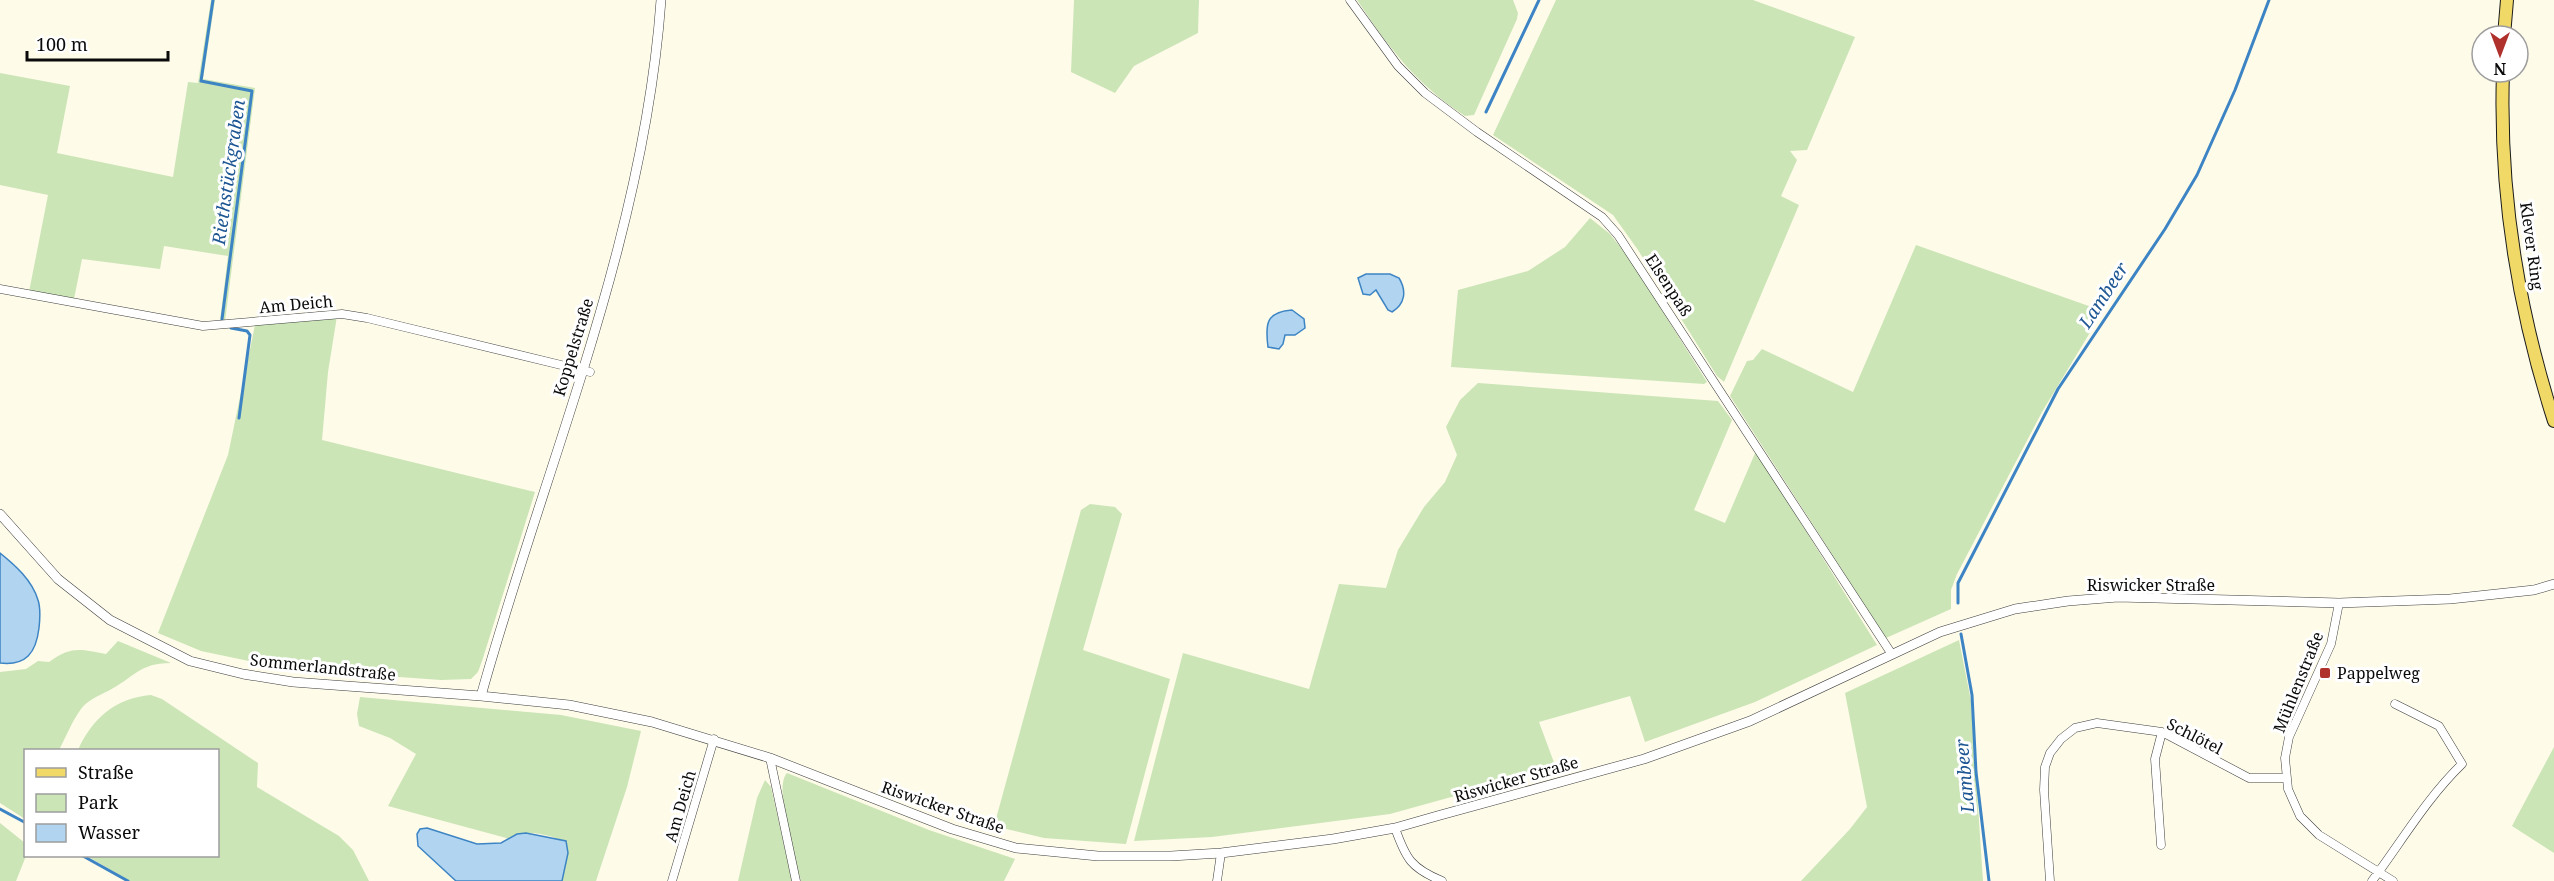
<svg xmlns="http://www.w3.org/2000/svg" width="2554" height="881" font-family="'Noto Serif',serif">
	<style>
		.green { fill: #cbe5b6 }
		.water { fill: #b1d5f1; stroke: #3d84c4; stroke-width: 1.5 }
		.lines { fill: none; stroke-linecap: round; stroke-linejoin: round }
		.stream { stroke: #3d84c4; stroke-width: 3 }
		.minor-casing { stroke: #3d3d3d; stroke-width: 9 }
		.tertiary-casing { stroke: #3d3d3d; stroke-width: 10 }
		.primary-casing { stroke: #1b1b1b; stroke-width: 14 }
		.minor { stroke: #fff; stroke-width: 8 }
		.tertiary { stroke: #fff; stroke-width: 9 }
		.primary { stroke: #f0d967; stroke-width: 12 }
		.poi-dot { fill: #b0302c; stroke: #fff; stroke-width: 2 }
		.labels { text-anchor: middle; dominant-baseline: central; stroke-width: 6; stroke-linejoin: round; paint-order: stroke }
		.street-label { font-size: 16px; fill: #0a0a0a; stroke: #fff }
		.poi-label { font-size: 16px; fill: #0a0a0a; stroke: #fff; text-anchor: start }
		.water-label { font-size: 18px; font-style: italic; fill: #1d5693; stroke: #fff }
	</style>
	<rect width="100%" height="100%" fill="#fefbe9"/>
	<path class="green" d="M211,0H215L203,79L255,88L225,321H220L228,256L164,246L160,269L82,259L74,299L29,292L48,195L0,185V73L70,86L57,153L173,177L188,82L198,83Z
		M1074,0H1199L1198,33L1134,66L1115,93L1071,72Z
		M1357,0H1513L1518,13L1517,19L1474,115L1465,116C1417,85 1389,48 1357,0Z
		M1556,0H1753L1855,37L1807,150L1790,151L1797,160L1781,196L1799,205L1724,382L1717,376L1638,250L1613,215L1493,135Z
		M1590,218L1610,234L1629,258L1707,382L1704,384L1451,367L1458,290L1528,271L1565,247Z
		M1916,245L2103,311L2042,412L1957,574L1951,590V609L1886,638L1730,396L1747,361L1753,360L1762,349L1853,392Z
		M337,316L328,372L322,440L535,492L483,658L478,672L471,679L441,680L288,669L201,651L158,633L228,455L255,325Z
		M1478,383L1718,401L1732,420L1694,510L1725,523L1756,451L1877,645L1755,702L1645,742L1630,696L1539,722L1556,768L1390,814L1212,837L1134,841L1183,653L1309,689L1339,584L1386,588L1398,550L1424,507L1445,482L1457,455L1446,427L1460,400Z
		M1090,504L1115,507L1122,514L1083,650L1170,679L1126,844L1044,838L994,826L1081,510Z
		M1959,640L1971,701L1983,881H1801L1850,829L1867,807L1845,693Z
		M118,641L171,663C138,663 134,678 108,691C98,696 88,700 81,709C72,721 66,737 59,750H26L25,819L0,803V672L26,669L38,661L49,662C71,646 80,649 106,654Z
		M151,695L162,699L258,763L257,787L339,836L353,850L369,881H130L87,856H218V750H78C92,719 115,698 151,695Z
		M360,697L561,715L641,731L627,787L596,881H562L568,853L566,841C548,836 527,827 510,839L388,806L416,754L390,738L359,726L357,714Z
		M2554,747V853L2512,826Z
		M787,773L929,830L1015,859L1004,881H801C796,861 773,787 787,773Z
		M765,780L771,787L792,881H738L757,798Z
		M0,823L25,843L26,856L16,881H0Z"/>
	<path class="water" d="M1366,274H1390L1399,278C1407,291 1405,304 1392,312L1388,310L1376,290L1370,295L1363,294L1358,278Z
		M1292,310L1304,319L1305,328L1295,335H1285L1283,344L1279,349L1268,347C1265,324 1266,312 1292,310Z
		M0,553C15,565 32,580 38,600C41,609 40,619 39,628C36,653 26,666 0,663Z
		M427,828L477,844L501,843L517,834L526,833L566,841L568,853L562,881H456L418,846L417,834L420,829Z"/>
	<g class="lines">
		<path class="stream" d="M213,0L201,81L252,91L222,319
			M1486,112L1539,0
			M231,328L247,331L250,335L239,418
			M1958,603V583L2058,389L2165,229L2197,175L2235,90L2269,0
			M1961,634L1972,695L1976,772L1989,881
			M0,809L26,823
			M83,856L128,881"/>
		<g class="minor-casing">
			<path id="minor" d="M1350,0L1398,66L1425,93L1477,132L1602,217L1618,235L1891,653
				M0,289L203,326L342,314L367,318L590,372
				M2339,603L2331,644L2289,737L2285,758L2288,789L2300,816L2319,835L2393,881
				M770,758L796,881
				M1395,828C1406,859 1411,868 1442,881
				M2161,845L2155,759L2162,732
				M672,881L714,739
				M1217,881L1221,853
				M2050,881L2044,790L2045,767L2050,753L2061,739L2075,728L2097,723L2162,732L2249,778H2286
				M2372,881C2402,841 2426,799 2462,764L2439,726L2395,704"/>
		</g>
		<g class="tertiary-casing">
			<path id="tertiary" d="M0,514L58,579L110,620L190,661L243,674L293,682L481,696L569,705L652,722L770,758L952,829L1016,848L1098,856H1171L1221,853L1333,839L1395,828L1437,816L1644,759L1750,721L1940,632L2015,609L2068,601L2118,597L2339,603L2450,599L2534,590L2554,584
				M481,696C545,466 644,240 661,0"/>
		</g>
		<g class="primary-casing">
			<path id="primary" d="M2504,36L2507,0
				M2503,72C2499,190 2518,309 2554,421"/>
		</g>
		<use href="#minor" class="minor"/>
		<use href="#tertiary" class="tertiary"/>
		<use href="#primary" class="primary"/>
	</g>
	<rect class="poi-dot" x="2319" y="667" width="12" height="12" rx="3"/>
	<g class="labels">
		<g class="street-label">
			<text transform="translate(2532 246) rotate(82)">Klever Ring</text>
			<text transform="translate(1669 285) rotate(57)">Elsenpaß</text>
			<text transform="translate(296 304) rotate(-5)">Am Deich</text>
			<text transform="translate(573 347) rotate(-73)">Koppelstraße</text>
			<text x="2151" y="585">Riswicker Straße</text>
			<text transform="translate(323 667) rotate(6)">Sommerlandstraße</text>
			<text transform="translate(2298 682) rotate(-68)">Mühlenstraße</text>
			<text transform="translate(2195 736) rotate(27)">Schlötel</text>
			<text transform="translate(1516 779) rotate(-16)">Riswicker Straße</text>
			<text transform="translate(680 806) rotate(-74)">Am Deich</text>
			<text transform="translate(943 807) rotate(19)">Riswicker Straße</text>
		</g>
		<g class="poi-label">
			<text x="2337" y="673">Pappelweg</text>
		</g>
		<g class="water-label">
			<text transform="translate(228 172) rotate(-82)">Riethstückgraben</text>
			<text transform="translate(2103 295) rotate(-57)">Lambeer</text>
			<text transform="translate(1964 776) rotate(-95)">Lambeer</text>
		</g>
	</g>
	<rect x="24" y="749" width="195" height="108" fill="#ffffff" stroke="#9d9d9d" stroke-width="1.5"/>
	<rect x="36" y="768" width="30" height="9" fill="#f0d967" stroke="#9d9d9d" stroke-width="1.5"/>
	<text x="78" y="779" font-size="18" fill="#0a0a0a">Straße</text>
	<rect x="36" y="794" width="30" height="18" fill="#cbe5b6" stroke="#9d9d9d" stroke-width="1.5"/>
	<text x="78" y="809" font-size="18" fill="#0a0a0a">Park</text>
	<rect x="36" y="824" width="30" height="18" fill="#b1d5f1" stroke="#9d9d9d" stroke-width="1.5"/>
	<text x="78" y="839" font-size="18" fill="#0a0a0a">Wasser</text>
	<g transform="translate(2500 54) rotate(180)"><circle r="28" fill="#ffffff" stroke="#9d9d9d" stroke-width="1.5"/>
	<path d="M0-4.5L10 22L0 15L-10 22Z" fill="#b0302c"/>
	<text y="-9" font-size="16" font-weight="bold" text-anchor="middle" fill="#0a0a0a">N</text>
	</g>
	<path d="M27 51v9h141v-9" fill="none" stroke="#0a0a0a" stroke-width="3"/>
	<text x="36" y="51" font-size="18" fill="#0a0a0a" stroke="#ffffff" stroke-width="4.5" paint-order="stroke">100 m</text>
</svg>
